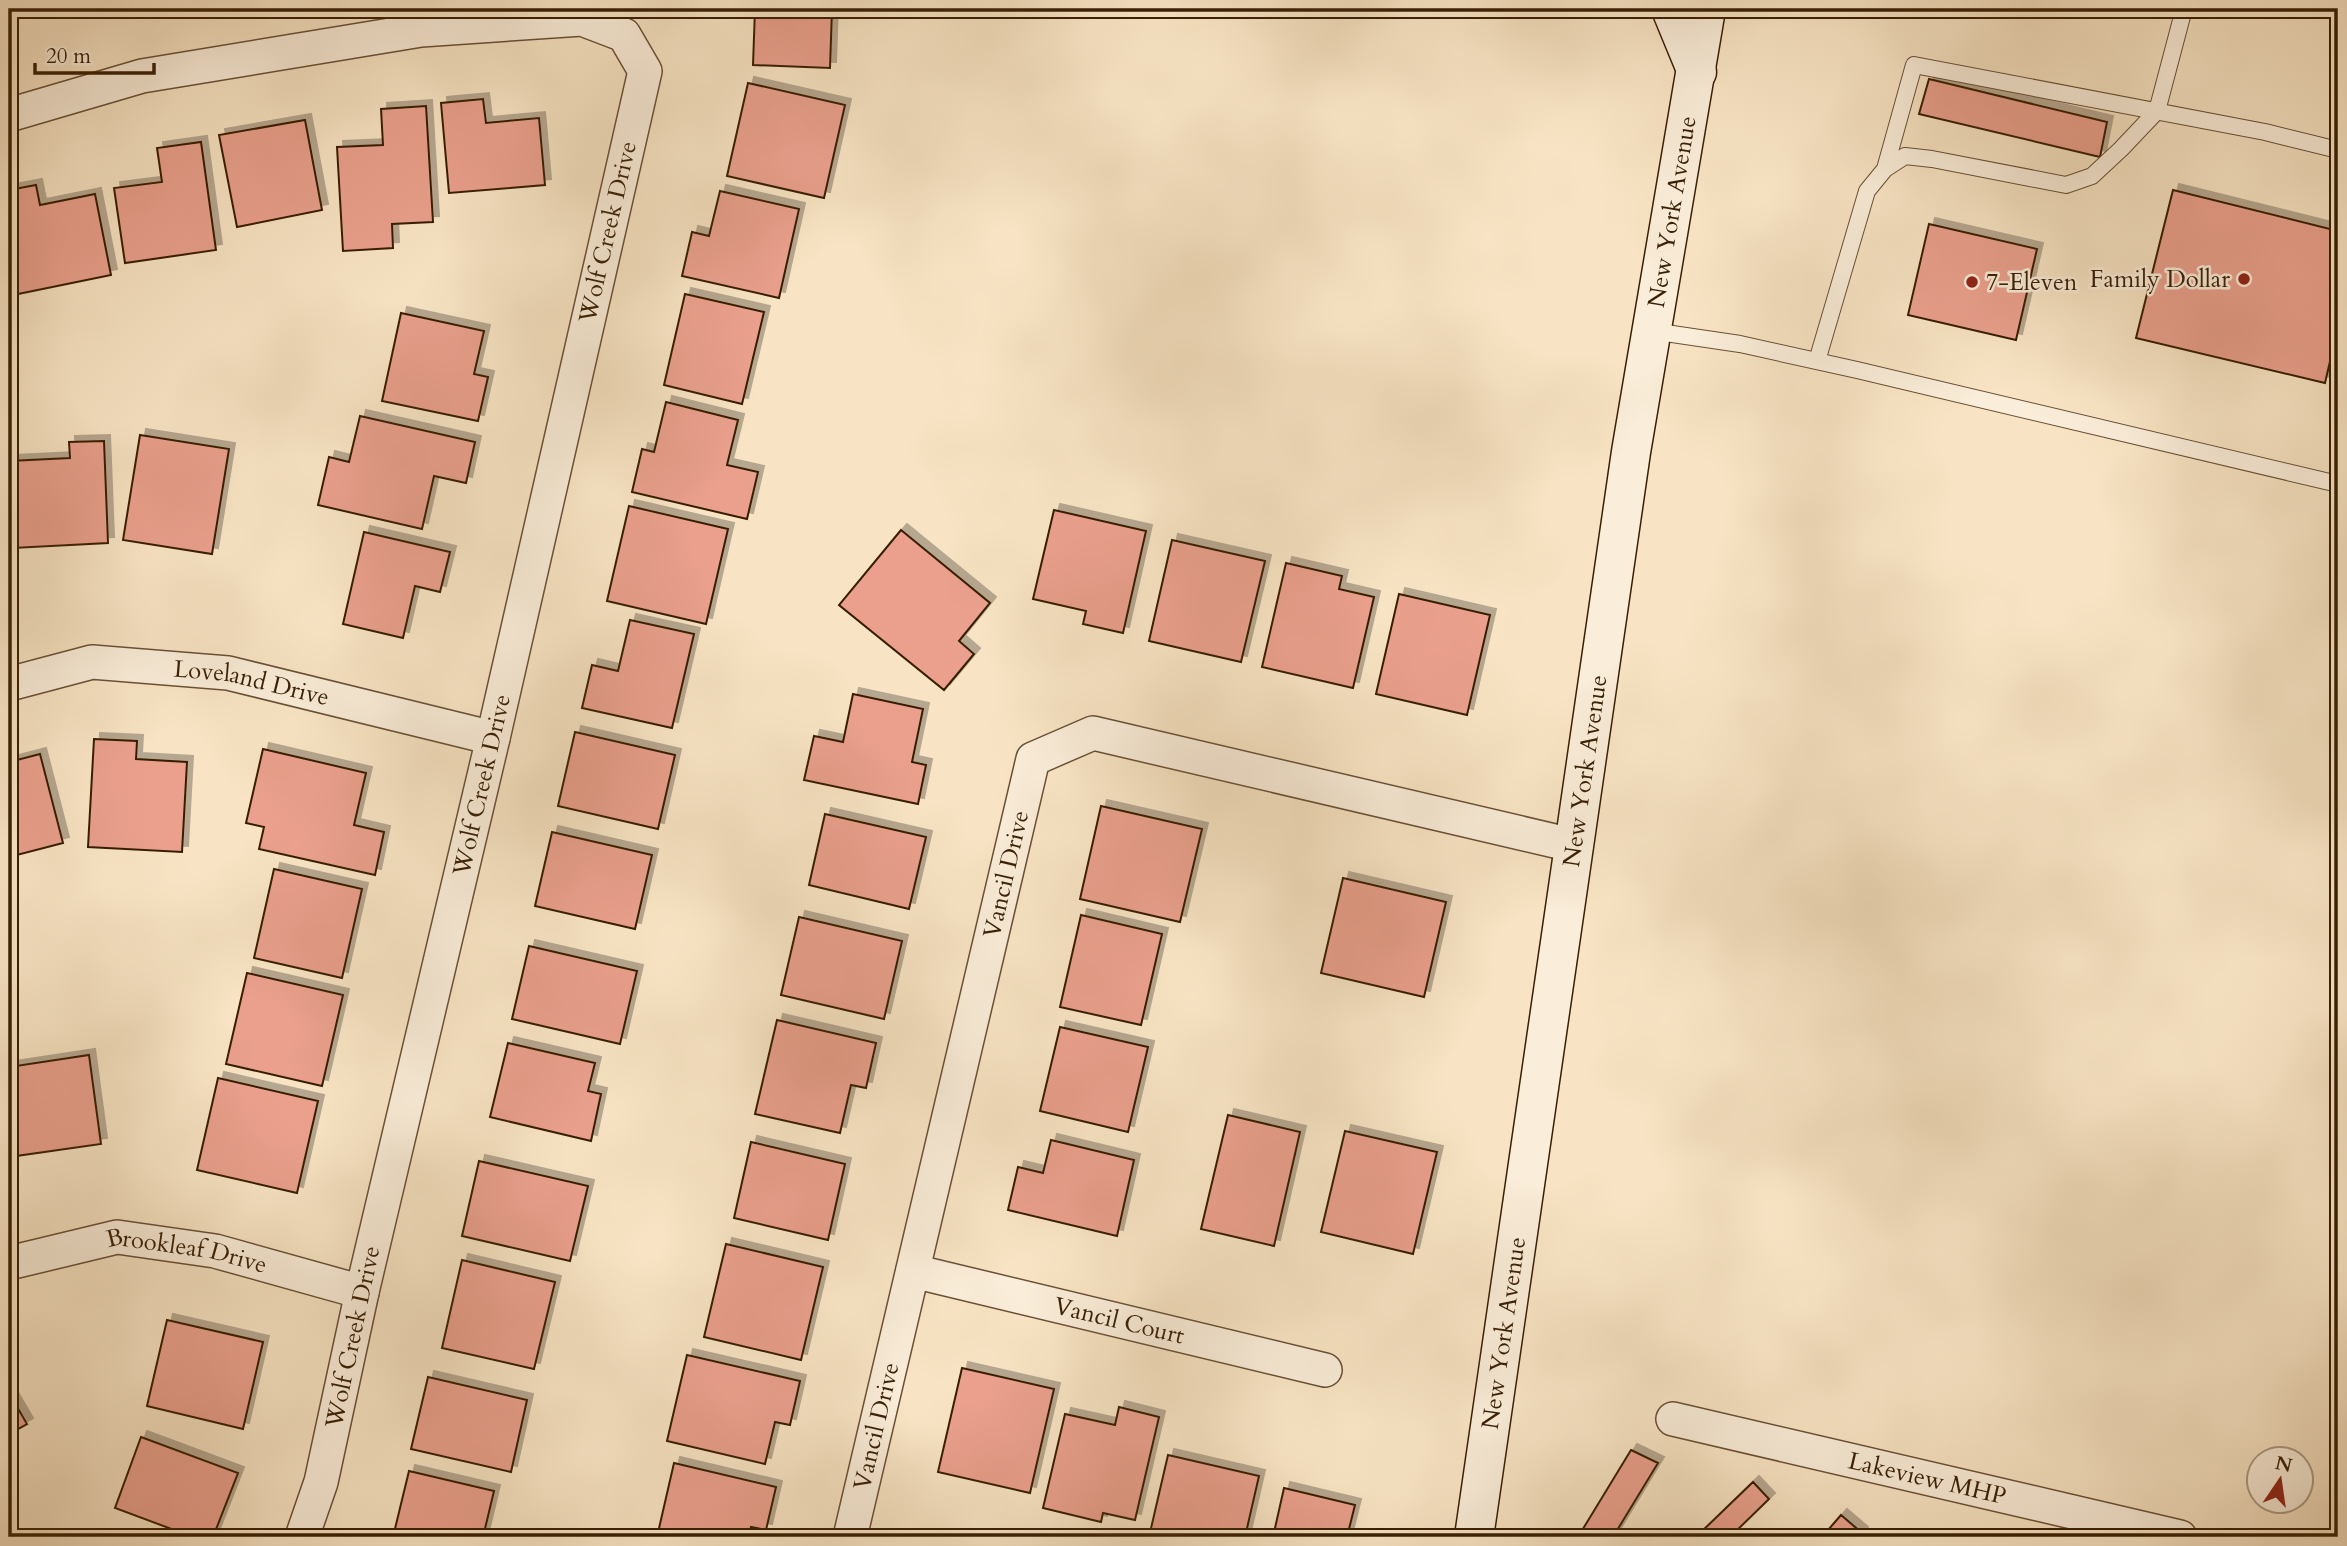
<svg xmlns="http://www.w3.org/2000/svg" width="2347" height="1546" font-family="Cardo,serif">
	<style>
		.building { fill: #eaa08d; stroke: #391f05; stroke-width: 2; filter: url(#shadow) }
		.lines { fill: none; stroke-linecap: round; stroke-linejoin: round }
		.lane-casing { stroke: #695035; stroke-width: 18 }
		.street-casing { stroke: #695035; stroke-width: 36 }
		.secondary-casing { stroke: #391f05; stroke-width: 41 }
		.lane { stroke: #faedd9; stroke-width: 16 }
		.street { stroke: #faedd9; stroke-width: 33 }
		.secondary { stroke: #faedd9; stroke-width: 38 }
		.poi-dot { fill: #8f2418; stroke: #faedd9; stroke-width: 2.5 }
		.labels { text-anchor: middle; dominant-baseline: central; stroke-width: 5; stroke-linejoin: round; paint-order: stroke }
		.street-label { font-size: 24px; fill: #391f05; stroke: #faedd9 }
		.poi-label { font-size: 24px; fill: #391f05; stroke: #faedd9; text-anchor: end }
	</style>
	<defs>
		<filter id="shadow"><feDropShadow dx="6" dy="-6" stdDeviation="0" flood-color="#0004"/></filter>
	</defs>
	<rect width="100%" height="100%" fill="#f8e4c4"/>
	<filter id="stains"><feTurbulence type="fractalNoise" baseFrequency=".00286" numOctaves="4"/><feColorMatrix values="0 0 0 0 .2 0 0 0 0 .09 0 0 0 0 .02 0 0 0 .5 -.17"/></filter>
	<radialGradient id="worn" r=".72"><stop offset=".6" stop-color="#630" stop-opacity="0"/><stop offset="1" stop-color="#630" stop-opacity=".3"/></radialGradient>
	<path class="building" d="M755,9H832L830,68L753,65Z
		M1929,79L2107,122L2100,157L1919,114Z
		M748,83L845,105L824,198L727,176Z
		M483,99L486,123L539,118L545,185L449,193L441,103Z
		M426,106L433,222L392,224L393,248L343,251L337,147L383,145L381,109Z
		M305,120L322,210L237,227L219,135Z
		M201,142L216,250L125,263L114,188L162,182L157,148Z
		M36,185L40,205L95,194L111,275L18,294L9,250V190Z
		M2173,190L2338,231V327L2325,383L2136,338Z
		M720,191L799,209L779,298L682,276L692,232L709,236Z
		M1929,224L2037,249L2016,340L1908,315Z
		M685,294L764,312L742,404L664,385Z
		M401,313L484,331L474,374L488,377L478,421L382,401Z
		M666,402L738,420L727,465L758,472L747,519L632,492L642,449L654,452Z
		M360,416L475,442L466,483L434,476L422,529L318,505L329,457L349,462Z
		M140,435L229,449L212,554L123,540Z
		M104,441L108,543L13,548L9,461L70,458L69,442Z
		M629,506L728,529L706,624L607,601Z
		M1054,510L1146,531L1123,633L1083,624L1086,611L1033,599Z
		M901,530L990,603L959,641L974,654L944,690L839,605Z
		M364,532L450,552L440,592L415,586L403,638L343,624Z
		M1172,540L1265,561L1241,662L1149,641Z
		M1286,563L1342,576L1339,589L1374,597L1353,688L1262,667Z
		M1399,594L1490,615L1467,715L1376,694Z
		M630,620L694,634L672,728L582,708L592,665L618,671Z
		M853,694L923,709L912,762L926,765L918,804L804,780L814,736L843,742Z
		M575,732L675,755L658,829L558,806Z
		M94,739L137,741L136,759L187,762L182,852L88,847Z
		M263,749L366,773L354,825L384,832L375,875L259,849L264,827L246,823Z
		M40,754L63,843L9,857V762Z
		M1101,806L1202,829L1180,922L1080,899Z
		M825,814L926,837L909,909L809,885Z
		M552,832L652,855L635,929L535,906Z
		M274,869L362,889L342,978L254,958Z
		M1343,878L1446,902L1424,997L1321,973Z
		M1081,915L1162,934L1141,1025L1060,1007Z
		M799,917L902,941L884,1019L781,995Z
		M529,946L637,971L620,1044L512,1019Z
		M247,973L343,995L322,1086L226,1064Z
		M777,1020L876,1043L866,1088L851,1085L840,1133L755,1114Z
		M1060,1027L1148,1047L1128,1132L1040,1111Z
		M508,1043L595,1063L588,1091L601,1094L591,1141L490,1117Z
		M89,1055L101,1144L9,1157V1067Z
		M218,1078L318,1101L297,1193L197,1170Z
		M1228,1115L1300,1132L1274,1246L1201,1229Z
		M1345,1131L1437,1152L1413,1254L1321,1232Z
		M1051,1140L1134,1160L1117,1236L1008,1210L1018,1167L1043,1173Z
		M751,1142L845,1164L828,1240L734,1218Z
		M479,1161L588,1186L570,1261L462,1236Z
		M726,1244L823,1267L801,1360L704,1337Z
		M462,1260L555,1282L534,1369L442,1348Z
		M167,1320L263,1342L243,1429L147,1406Z
		M687,1355L800,1381L790,1425L775,1422L765,1464L667,1441Z
		M962,1368L1054,1389L1030,1493L938,1472Z
		M428,1377L527,1400L511,1472L411,1449Z
		M9,1393L27,1424L9,1434Z
		M1119,1407L1159,1417L1135,1520L1103,1513L1101,1522L1043,1508L1065,1414L1115,1425Z
		M141,1437L238,1473L213,1537H193L115,1508Z
		M1631,1450L1658,1463L1613,1537H1578Z
		M1168,1455L1259,1476L1245,1537H1149Z
		M674,1463L776,1487L766,1530L751,1527L748,1537H657Z
		M409,1471L494,1491L483,1537H393Z
		M1753,1482L1769,1499L1730,1537H1696Z
		M1284,1488L1355,1505L1347,1537H1273Z
		M1841,1515L1862,1533L1859,1537H1822Z"/>
	<g class="lines">
		<g class="lane-casing">
			<path id="lane" d="M1885,169L1914,65L2265,132L2338,150
				M1652,331L1740,344L1857,370L2338,484
				M1817,361L1867,191L1885,169L1905,156L1932,159L2066,185L2092,176L2121,149L2157,111L2184,9"/>
		</g>
		<g class="street-casing">
			<g id="street">
				<path d="M9,115L142,76L421,30L582,19L624,35L645,71L493,738L362,1292L321,1482L302,1537"/>
				<path id="s1" d="M9,684L92,662L228,673L493,738"/>
				<path id="s2" d="M9,1263L117,1237L215,1251L362,1292"/>
				<path id="s3" d="M913,1271L1325,1370"/>
				<path id="s4" d="M1673,1419L2180,1537"/>
				<path id="s5" d="M850,1537L1033,759L1093,733L1576,846"/>
			</g>
		</g>
		<g class="secondary-casing">
			<g id="secondary">
				<path d="M1671,9L1697,72"/>
				<path id="s6" d="M1474,1537L1631,452L1706,9"/>
			</g>
		</g>
		<use href="#lane" class="lane"/>
		<use href="#street" class="street"/>
		<use href="#secondary" class="secondary"/>
	</g>
	<g class="poi-dot">
		<circle cx="2244" cy="279" r="7"/>
		<circle cx="1972" cy="282" r="7"/>
	</g>
	<g class="labels">
		<g class="street-label">
			<text stroke="none"><textPath href="#s6" startOffset="1340">New York Avenue</textPath></text>
			<text transform="translate(608 232) rotate(-77)">Wolf Creek Drive</text>
			<text stroke="none"><textPath href="#s1" startOffset="247">Loveland Drive</textPath></text>
			<text stroke="none"><textPath href="#s6" startOffset="774">New York Avenue</textPath></text>
			<text transform="translate(482 785) rotate(-77)">Wolf Creek Drive</text>
			<text stroke="none"><textPath href="#s5" startOffset="681">Vancil Drive</textPath></text>
			<text stroke="none"><textPath href="#s2" startOffset="182">Brookleaf Drive</textPath></text>
			<text stroke="none"><textPath href="#s3" startOffset="212">Vancil Court</textPath></text>
			<text stroke="none"><textPath href="#s6" startOffset="206">New York Avenue</textPath></text>
			<text transform="translate(353 1337) rotate(-78)">Wolf Creek Drive</text>
			<text stroke="none"><textPath href="#s5" startOffset="114">Vancil Drive</textPath></text>
			<text stroke="none"><textPath href="#s4" startOffset="261">Lakeview MHP</textPath></text>
		</g>
		<g class="poi-label">
			<text x="2230" y="279">Family Dollar</text>
			<text x="1986" y="282" text-anchor="start">7-Eleven</text>
		</g>
	</g>
	<rect width="2347" height="1546" fill="none" stroke="#f8e4c4" stroke-width="35"/>
	<rect x="10" y="10" width="2326" height="1525" fill="none" stroke="#391f05" stroke-width="3.5"/>
	<rect x="18" y="18" width="2312" height="1511" fill="none" stroke="#391f05" stroke-width="2"/>
	<g transform="translate(2280 1480) rotate(13)"><circle r="33" fill="#faedd9" stroke="#ad9b84" stroke-width="2"/>
	<path d="M0-5L12 26L0 18L-12 26Z" fill="#8f2418"/>
	<text y="-10" font-size="19" font-weight="bold" text-anchor="middle" fill="#391f05">N</text>
	</g>
	<path d="M35 63v10h119v-10" fill="none" stroke="#391f05" stroke-width="3.5"/>
	<text x="46" y="63" font-size="21" fill="#391f05" stroke="#faedd9" stroke-width="5" paint-order="stroke">20 m</text>
	<rect width="100%" height="100%" filter="url(#stains)"/>
	<rect width="100%" height="100%" fill="url(#worn)"/>
</svg>
